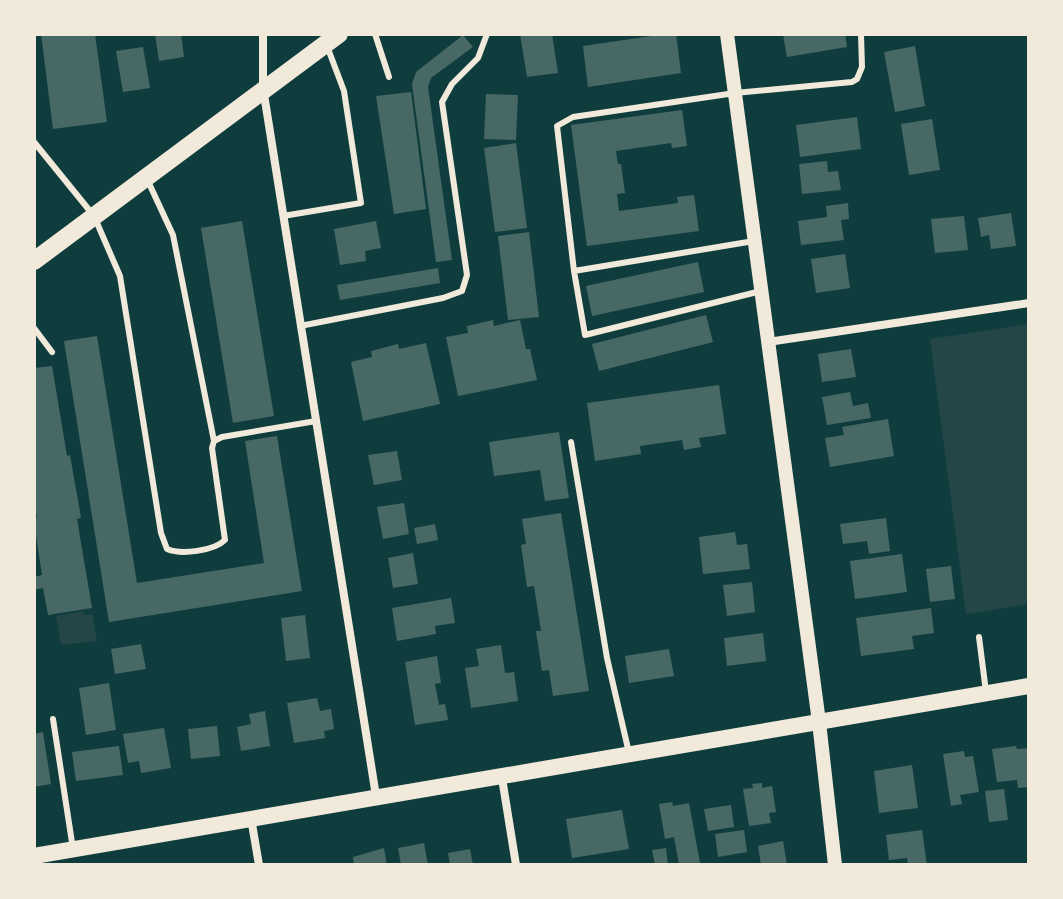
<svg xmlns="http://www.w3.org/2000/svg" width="1063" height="899" font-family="'PT Sans',sans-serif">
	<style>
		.green { fill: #244646 }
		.building { fill: #486865 }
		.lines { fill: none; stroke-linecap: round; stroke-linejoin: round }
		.service { stroke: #f1e9da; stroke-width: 6 }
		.minor { stroke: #f1e9da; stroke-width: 8 }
		.tertiary { stroke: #f1e9da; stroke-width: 14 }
		.secondary { stroke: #f1e9da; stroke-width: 16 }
		.primary { stroke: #f1e9da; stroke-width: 18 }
	</style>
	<rect width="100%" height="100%" fill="#0f3d3e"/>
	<path class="green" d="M1029,324V604L966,614L930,339Z
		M83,611L84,615L92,614L97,641L61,645L56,616Z"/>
	<path class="building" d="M41,34H95L107,122L53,129Z
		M155,34H181L184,57L159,61Z
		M520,34H552L558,73L527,77Z
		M665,34H676L681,73L588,87L583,46Z
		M783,34H845L847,47L787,57Z
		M463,35L473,47L431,78L428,87L452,260L436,262L412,84L416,72Z
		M915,46L925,106L895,112L884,52Z
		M143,47L150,88L123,92L116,51Z
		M411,92L426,209L394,214L376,96Z
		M486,94L518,95L516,140L484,139Z
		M682,110L687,146L672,148L671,143L616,151L618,164H621L625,193L617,194L619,211L678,203L677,197L694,195L699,231L587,246L571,125Z
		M857,117L861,149L800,157L796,125Z
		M932,119L940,170L909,175L901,124Z
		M516,143L527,228L495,232L484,148Z
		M827,161L828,172L838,171L841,190L802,194L799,164Z
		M848,203L849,219L841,220L844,240L801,245L798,221L827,217L826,206Z
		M1011,213L1016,246L991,249L989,235L981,237L978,218Z
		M964,216L968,250L935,253L931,219Z
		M242,221L274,416L233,423L201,228Z
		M376,221L381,248L365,251L366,261L340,265L334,229Z
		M529,232L539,317L508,320L498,236Z
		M845,254L850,288L816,293L811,259Z
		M698,262L704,292L592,316L586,286Z
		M438,268L440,283L340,300L337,285Z
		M706,315L713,342L599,371L592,344Z
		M493,320L494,326L520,320L526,349H530L537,380L458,396L446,337L468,333L467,326Z
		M97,336L137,583L264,563L245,441L277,436L302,591L109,622L64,341Z
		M426,343L440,404L363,421L351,362L372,357L371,351L398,344L399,349Z
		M851,349L856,377L822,382L818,354Z
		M52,366L67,456L70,455L81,518L77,519L92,608L48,615L43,588L34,590V577L42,575L34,523V519L37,518L34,501V368Z
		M719,385L726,434L699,438L701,447L684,450L682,440L640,446L641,454L595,461L587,403Z
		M850,392L853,406L868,403L871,418L827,425L822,397Z
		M888,419L894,456L830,467L825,438L844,435L842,427Z
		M559,432L569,498L545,501L540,470L494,476L489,442Z
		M397,451L402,480L374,485L368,455Z
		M404,503L409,534L383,539L377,507Z
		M561,513L589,691L553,696L549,670L542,671L536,631H541L534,586L527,587L521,545L526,544L522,519Z
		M886,518L890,551L869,554L867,541L843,544L840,524Z
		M435,524L438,540L417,544L414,528Z
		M735,532L737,545L747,544L750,569L703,574L699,537Z
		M413,553L418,584L393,588L388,558Z
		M902,554L907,592L855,599L850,561Z
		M951,566L955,599L930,602L926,569Z
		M752,582L755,612L727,616L723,585Z
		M451,598L455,623L435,626L436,634L397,641L392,608Z
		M931,608L934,633L912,636L914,649L861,656L856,618Z
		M305,615L310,658L286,661L281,618Z
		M763,633L766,661L727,666L724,638Z
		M141,644L146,669L115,674L111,649Z
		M501,645L505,673L514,672L518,701L471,708L465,668L479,666L476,649Z
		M669,649L674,676L629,683L625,656Z
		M437,656L441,683L435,684L439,705L445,704L448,720L415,725L405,662Z
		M109,683L116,730L86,735L79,688Z
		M317,698L320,711L331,709L334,729L324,731L325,738L294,743L287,703Z
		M265,711L270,746L241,751L237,727L251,724L249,714Z
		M217,726L220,756L191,759L188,729Z
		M164,728L171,768L141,773L139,761L128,763L123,734Z
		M43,732L51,784L34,787V734Z
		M119,746L123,775L76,781L72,752Z
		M1016,746L1017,749L1029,748V787L1018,788L1017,780L997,782L992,749Z
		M964,751L965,757L973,756L979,792L960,795L962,804L951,806L943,754Z
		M912,765L918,808L879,813L874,771Z
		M762,783V788L772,786L776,812L769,813L771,823L749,826L743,789L753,788L752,784Z
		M1004,789L1008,820L989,822L985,791Z
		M672,802L673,806L689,803L700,863L679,865L674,837L665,839L659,804Z
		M731,805L734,827L708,831L704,809Z
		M622,810L629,849L572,858L566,819Z
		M744,830L747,852L718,857L715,834Z
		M922,830L927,865H908L907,858L889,860L886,835Z
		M783,841L787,865H761L758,846Z
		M424,843L428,865H401L398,848Z
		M384,848L387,865H354L353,857Z
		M666,848L668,865H655L652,850Z
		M470,849L473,865H450L448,853Z"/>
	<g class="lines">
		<path class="service" d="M375,34L389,77
			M34,142L94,216L120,276L161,533L167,549C181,555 214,551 225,540L212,448L214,441L222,437L316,421
			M147,179L173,235L214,441
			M283,216L361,203L344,91L327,46
			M574,271L754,241
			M761,291L585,335L574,271L557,126L573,117L735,93L852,82L857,79L862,67L861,34
			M300,326L443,298L462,291L467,275L442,102L452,84L478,58L487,34
			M34,328L52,352
			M571,442L607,658L629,753
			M979,637L986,692
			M53,719L73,849"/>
		<path class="minor" d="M263,34V88L376,796
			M768,342L1029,303
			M502,778L516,865
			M251,818L259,865"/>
		<path class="tertiary" d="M727,34L819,722L835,865"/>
		<path class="secondary" d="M34,856L1029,686"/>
		<path class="primary" d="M34,261L339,34"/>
	</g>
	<rect width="1063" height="899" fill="none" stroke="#f1e9da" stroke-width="72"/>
</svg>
